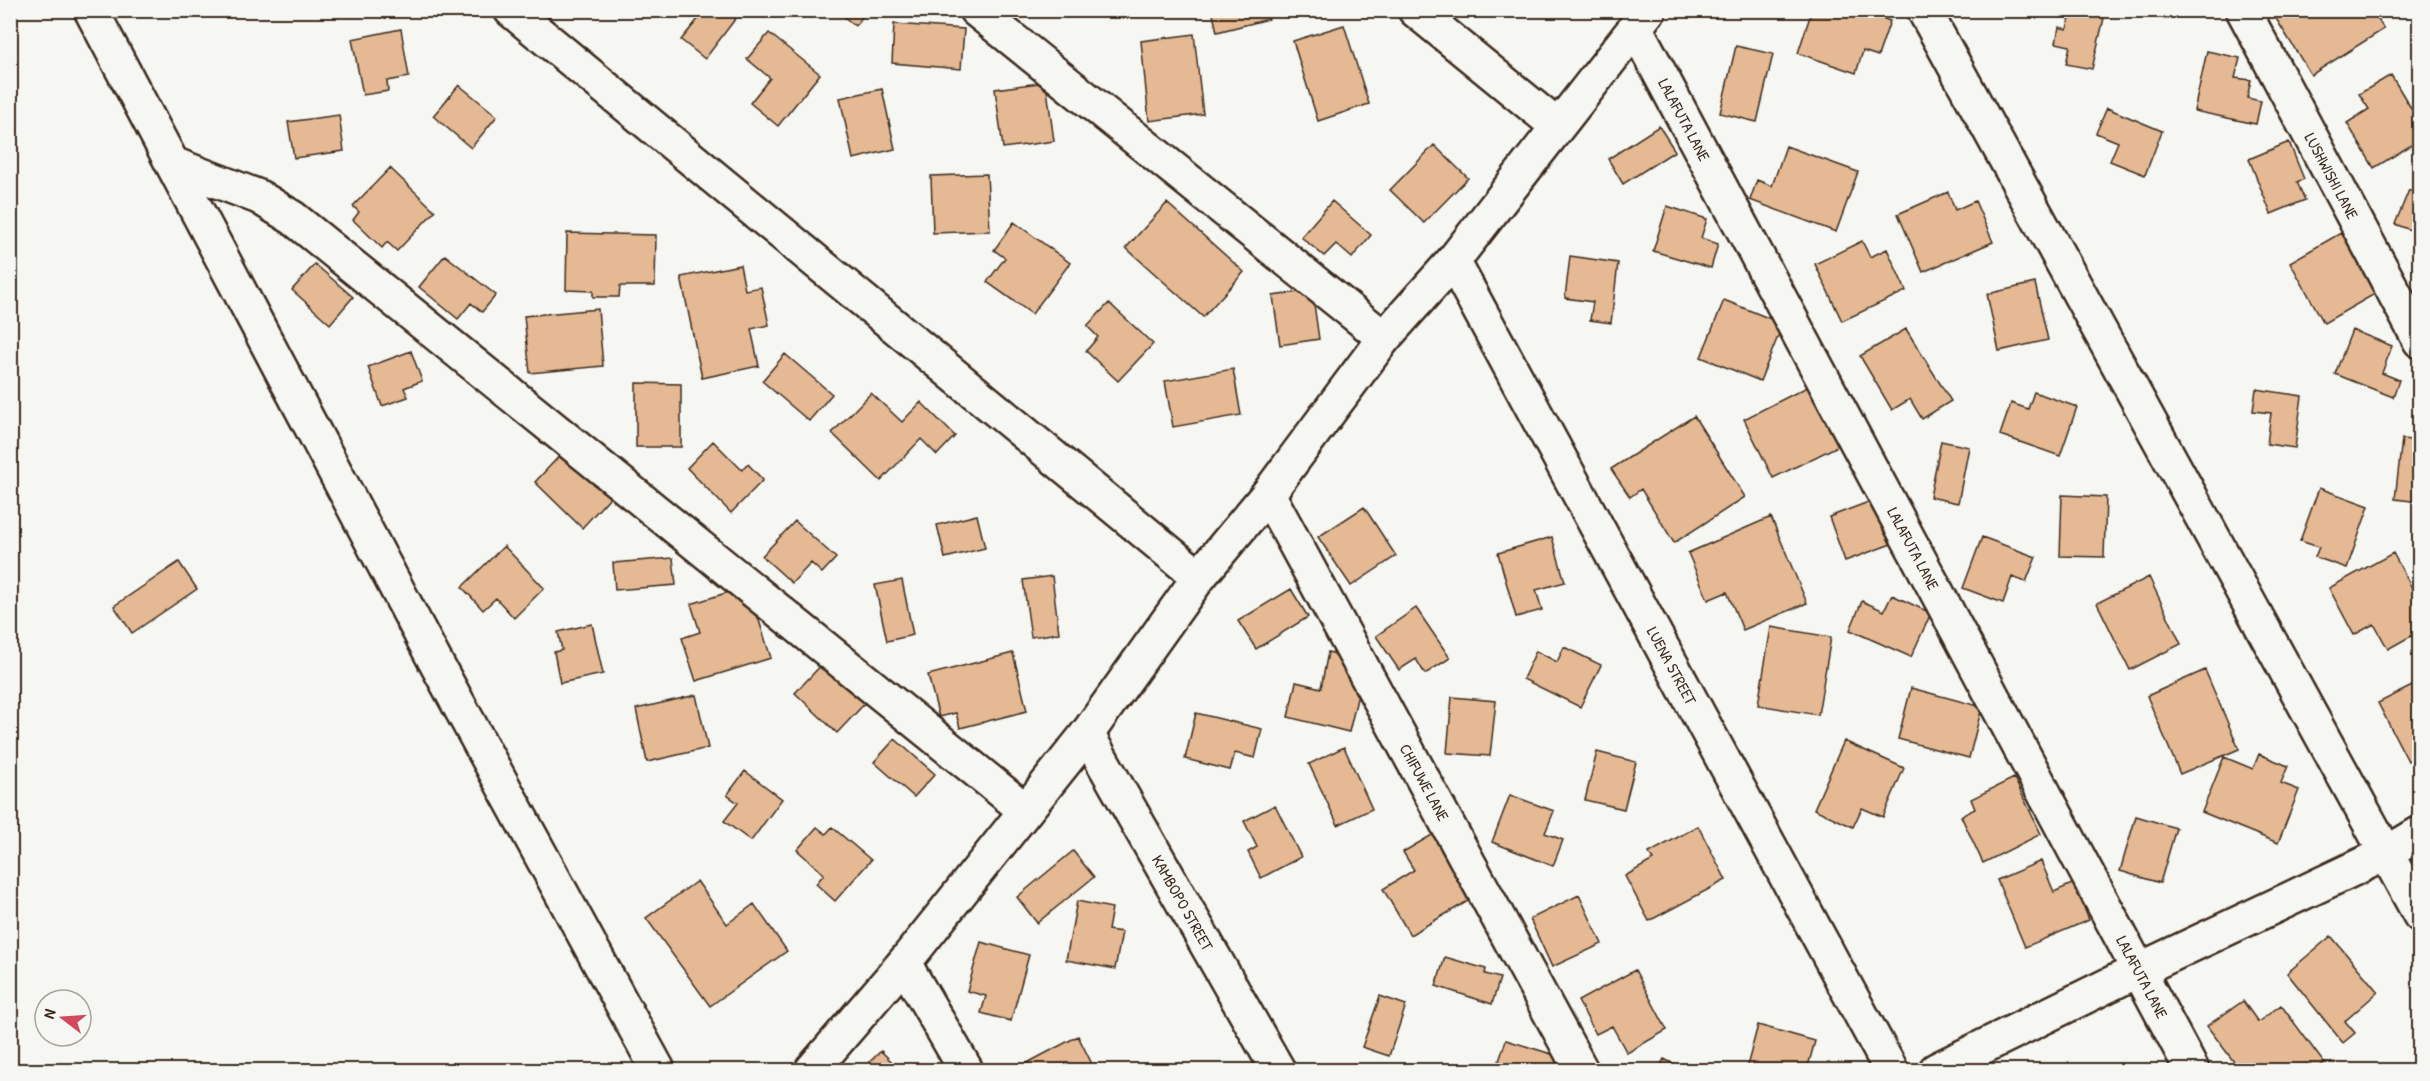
<svg xmlns="http://www.w3.org/2000/svg" width="2430" height="1081" font-family="'Patrick Hand',sans-serif">
	<style>
		.building { fill: #e4b994; stroke: #3b2a1e; stroke-width: 1.5 }
		.lines { fill: none; stroke-linecap: round; stroke-linejoin: round }
		.minor-casing { stroke: #3b2a1e; stroke-width: 38 }
		.minor { stroke: #f6f6f2; stroke-width: 33 }
		.labels { text-anchor: middle; dominant-baseline: central; stroke-width: 4.5; stroke-linejoin: round; paint-order: stroke }
		.street-label { font-size: 16px; fill: #3b2a1e; stroke: #f6f6f2 }
	</style>
	<rect width="100%" height="100%" fill="#f6f6f2"/>
	<filter id="ink" filterUnits="userSpaceOnUse"><feTurbulence type="fractalNoise" baseFrequency=".0167" numOctaves="2"/><feDisplacementMap in="SourceGraphic" scale="12" xChannelSelector="R" yChannelSelector="G"/><feConvolveMatrix kernelMatrix="1 2 1 2 8 2 1 2 1" color-interpolation-filters="sRGB"/></filter>
	<g filter="url(#ink)">
		<path class="building" d="M690,10H742L705,59L681,40L699,18Z
			M836,10H868L855,26Z
			M1212,10H1267L1269,19L1217,32Z
			M1812,10H1858L1890,21L1878,56L1863,51L1856,73L1798,53Z
			M2072,10L2104,18L2092,69L2066,64L2070,46L2056,43L2059,27L2067,29Z
			M2286,10H2372L2384,29L2311,75L2275,17Z
			M894,24L964,29L961,69L892,63Z
			M1344,25L1369,104L1318,121L1293,41Z
			M401,29L409,77L387,81L388,91L363,95L352,39Z
			M769,33L820,74L778,126L750,103L770,78L747,59Z
			M1194,34L1203,114L1149,121L1141,41Z
			M1736,46L1773,54L1757,122L1720,113Z
			M2207,51L2240,58L2235,78L2251,80L2247,98L2261,101L2256,124L2194,111Z
			M2391,75L2420,123V140L2374,168L2347,123L2369,109L2359,94Z
			M1046,82L1054,141L1003,148L995,89Z
			M459,85L497,116L471,148L433,116Z
			M882,89L895,149L853,159L840,98Z
			M2107,108L2162,131L2145,175L2110,161L2118,142L2096,133Z
			M339,115L344,151L294,158L288,122Z
			M1659,126L1675,151L1623,184L1608,159Z
			M2289,142L2304,179L2297,182L2305,200L2271,214L2249,159Z
			M1434,145L1468,178L1424,223L1390,190Z
			M1786,146L1858,172L1836,232L1750,200L1757,180L1772,186Z
			M390,168L435,211L397,251L387,242L382,248L353,220L359,212L353,206Z
			M987,174L990,231L933,233L931,176Z
			M2409,190L2420,194V234L2395,224Z
			M1948,192L1955,210L1975,201L1993,242L1923,272L1898,214Z
			M1332,201L1371,235L1352,258L1336,244L1324,256L1301,237Z
			M1167,203L1244,272L1203,317L1126,248Z
			M1667,206L1707,219L1701,238L1718,244L1711,268L1653,251Z
			M1014,222L1070,263L1032,314L987,282L1005,258L994,250Z
			M2346,230L2380,291L2324,323L2290,262Z
			M567,233L656,235L655,286H620L619,297H593V291L566,290Z
			M1862,241L1870,257L1887,249L1906,291L1842,321L1815,264Z
			M445,255L496,295L482,312L471,303L458,319L419,287Z
			M1570,256L1618,263L1611,323L1590,320L1593,302L1565,298Z
			M315,264L353,297L330,324L292,290Z
			M740,265L745,290L761,287L769,325L751,329L759,366L702,378L681,277Z
			M2035,283L2048,340L1999,351L1987,294Z
			M1312,290L1319,339L1280,345L1273,296Z
			M1724,300L1783,324L1760,381L1701,357Z
			M1109,303L1153,344L1118,381L1086,351L1098,337L1087,326Z
			M598,309L603,366L530,373L524,316Z
			M1906,329L1951,401L1922,419L1910,399L1892,410L1860,356Z
			M2352,330L2392,346L2382,373L2399,380L2393,397L2335,374Z
			M411,351L422,381L404,388L408,397L382,406L368,367Z
			M785,354L832,394L809,421L762,381Z
			M1233,369L1241,415L1173,427L1165,381Z
			M636,383L681,384V447H636Z
			M1811,385L1840,445L1773,478L1744,419Z
			M2256,389L2302,396L2295,448L2267,444L2271,413L2253,411Z
			M2034,392L2077,407L2060,456L2000,435L2011,403L2028,409Z
			M871,393L902,422L921,402L955,436L937,455L921,439L881,481L832,433Z
			M1694,416L1745,497L1674,543L1641,489L1630,497L1611,469Z
			M2402,439L2420,441V502L2395,499Z
			M713,441L742,470L748,464L763,480L731,513L687,468Z
			M1941,441L1969,447L1958,503L1930,497Z
			M565,450L612,495L582,528L535,482Z
			M2319,488L2369,506L2347,568L2315,557L2319,547L2300,541Z
			M2062,495L2106,497L2104,557L2060,556Z
			M1879,498L1894,543L1845,561L1829,517Z
			M1364,507L1396,556L1351,586L1318,537Z
			M977,515L985,548L945,558L937,525Z
			M1771,517L1807,603L1743,630L1727,592L1708,600L1688,553Z
			M795,521L836,558L822,573L811,563L792,583L762,556Z
			M1552,537L1565,582L1536,590L1542,610L1516,617L1498,553Z
			M1982,537L2036,557L2026,582L2012,577L2003,603L1963,588Z
			M504,546L544,588L514,618L496,598L483,610L462,587Z
			M2393,553L2420,603V631L2388,649L2374,624L2354,635L2329,588Z
			M673,558L676,585L615,590L613,563Z
			M179,562L197,589L132,633L114,606Z
			M1052,576L1059,633L1031,637L1023,580Z
			M2149,577L2181,644L2130,670L2097,603Z
			M902,580L913,635L887,641L875,585Z
			M748,586L771,658L696,681L682,638L700,632L691,604Z
			M1291,589L1308,617L1256,649L1238,621Z
			M1892,595L1931,613L1911,657L1850,630L1862,601L1884,611Z
			M1416,608L1450,658L1425,674L1416,659L1399,670L1376,636Z
			M592,624L603,674L560,683L554,652L562,650L558,632Z
			M1771,627L1831,637L1818,715L1758,705Z
			M1564,647L1601,665L1580,707L1523,679L1536,651L1557,662Z
			M1328,652L1366,661L1349,732L1288,717L1296,682L1321,688Z
			M1013,653L1027,711L960,728L956,713L939,717L928,675Z
			M826,660L868,700L837,733L795,693Z
			M2205,670L2239,749L2180,774L2147,696Z
			M2420,682V755L2408,761L2378,703Z
			M1911,688L1982,707L1969,758L1898,739Z
			M696,695L708,748L647,762L636,709Z
			M1452,697L1496,701L1490,756L1447,753Z
			M1196,713L1262,729L1255,758L1235,753L1230,770L1185,759Z
			M895,739L935,774L914,797L874,762Z
			M1844,741L1904,768L1883,817L1862,808L1853,827L1814,809Z
			M1344,747L1372,809L1338,825L1309,764Z
			M1597,752L1636,762L1624,809L1585,800Z
			M2259,754L2288,766L2281,783L2299,790L2278,843L2202,812L2224,757L2253,769Z
			M745,771L782,799L751,841L724,821L738,803L727,795Z
			M2014,778L2041,834L1983,863L1961,816L1975,809L1971,799Z
			M1510,795L1554,811L1545,833L1563,840L1553,866L1492,842Z
			M1275,805L1301,857L1261,878L1248,852L1257,847L1244,821Z
			M2136,816L2176,828L2160,883L2120,871Z
			M1698,826L1726,880L1649,921L1625,876L1653,860L1649,853Z
			M817,827L826,834L832,827L871,860L835,901L816,884L824,874L797,850Z
			M1437,832L1475,897L1410,935L1383,889L1414,870L1403,852Z
			M1073,851L1094,877L1037,923L1017,897Z
			M2041,861L2054,892L2074,883L2089,920L2025,947L1997,880Z
			M697,881L727,924L754,904L787,951L710,1006L646,918Z
			M1579,895L1602,944L1552,967L1530,919Z
			M1077,901L1112,908L1108,930L1122,932L1115,969L1066,960Z
			M2331,936L2378,992L2345,1021L2355,1033L2343,1043L2287,973Z
			M981,942L1029,955L1011,1021L981,1013L986,996L967,991Z
			M1445,957L1486,969L1485,974L1500,978L1492,1004L1436,986Z
			M1635,970L1667,1030L1627,1053L1612,1026L1596,1034L1578,1001Z
			M1380,996L1406,1005L1389,1056L1362,1047Z
			M2243,1001L2258,1022L2281,1005L2324,1063L2314,1070H2257L2254,1067L2249,1070H2240L2207,1026Z
			M1758,1025L1815,1041L1807,1070H1746Z
			M1078,1036L1092,1064L1080,1070H1014Z
			M1506,1040L1558,1056L1553,1070H1496Z
			M881,1051L900,1070H861Z
			M1664,1059L1686,1070H1658Z"/>
		<g class="lines">
			<g class="minor-casing">
				<g id="minor">
					<path d="M91,10L435,661L658,1070"/>
					<path d="M511,10L1199,577"/>
					<path d="M976,10L1384,338"/>
					<path d="M1415,10L1557,126"/>
					<path d="M1924,10L2420,915"/>
					<path id="s1" d="M2243,10L2420,341"/>
					<path id="s2" d="M1635,27L2192,1070"/>
					<path d="M173,164L259,197L293,218L1025,810"/>
					<path id="s3" d="M1453,261L1891,1070"/>
					<path id="s4" d="M1268,494L1581,1070"/>
					<path id="s5" d="M1087,734L1278,1070"/>
					<path d="M904,963L966,1070"/>
					<path d="M812,1070L904,963L1087,734L1199,577L1268,494L1384,338L1453,261L1649,10"/>
					<path d="M1936,1070L2139,970L2387,853L2420,833"/>
				</g>
			</g>
			<use href="#minor" class="minor"/>
		</g>
	</g>
	<g class="labels">
		<g class="street-label">
			<text stroke="none"><textPath href="#s2" startOffset="105">LALAFUTA LANE</textPath></text>
			<text stroke="none"><textPath href="#s1" startOffset="188">LUSHWISHI LANE</textPath></text>
			<text stroke="none"><textPath href="#s2" startOffset="591">LALAFUTA LANE</textPath></text>
			<text stroke="none"><textPath href="#s3" startOffset="460">LUENA STREET</textPath></text>
			<text stroke="none"><textPath href="#s4" startOffset="328">CHIFUWE LANE</textPath></text>
			<text stroke="none"><textPath href="#s5" startOffset="194">KAMBOPO STREET</textPath></text>
			<text stroke="none"><textPath href="#s2" startOffset="1077">LALAFUTA LANE</textPath></text>
		</g>
	</g>
	<rect width="2430" height="1081" fill="none" stroke="#f6f6f2" stroke-width="36"/>
	<rect x="18" y="18" width="2394" height="1045" fill="none" stroke="#3b2a1e" stroke-width="2" filter="url(#ink)"/>
	<g transform="translate(63 1018) rotate(287)"><circle r="28" fill="#f6f6f2" stroke="#aba49d" stroke-width="1.5"/>
	<path d="M0-4.5L10 22L0 15L-10 22Z" fill="#d1495b"/>
	<text y="-9" font-size="16" font-weight="bold" text-anchor="middle" fill="#3b2a1e">N</text>
	</g>
</svg>
